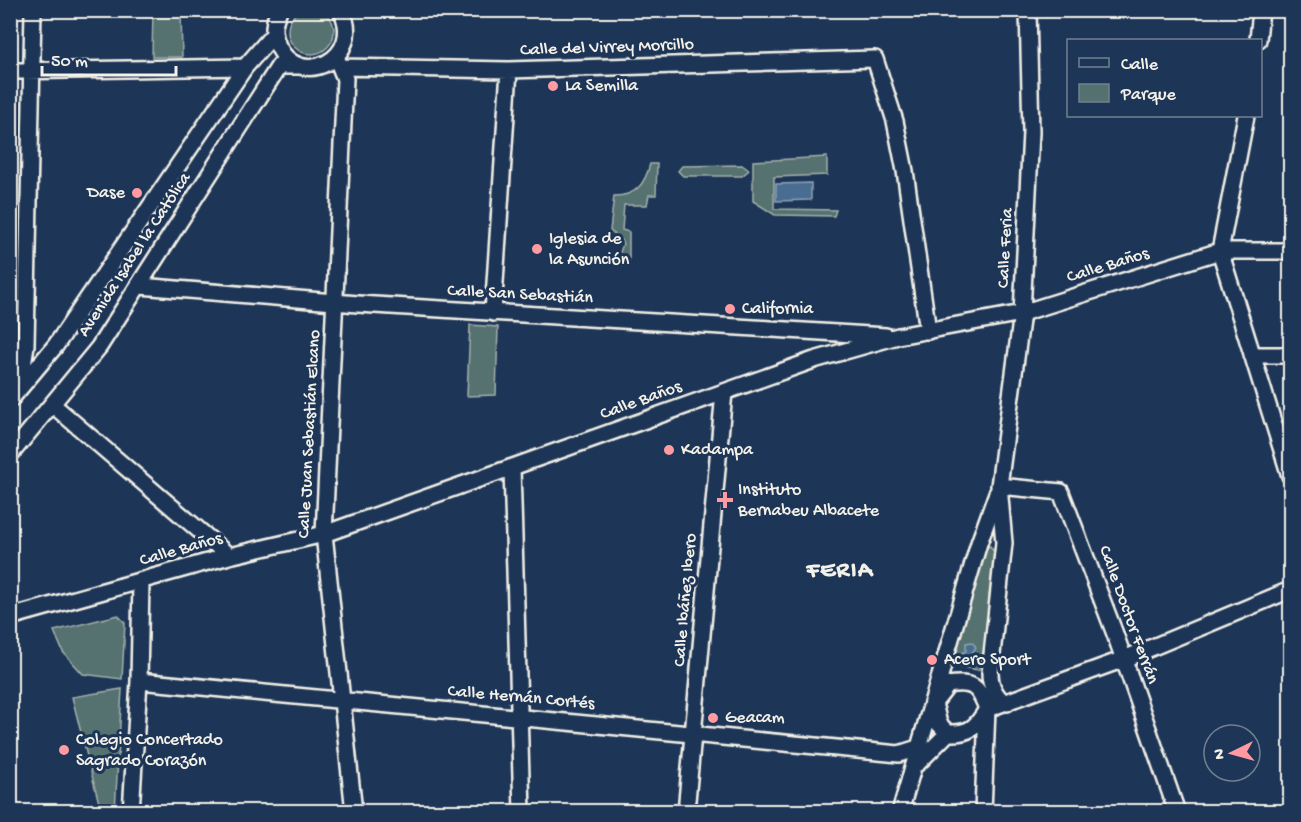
<svg xmlns="http://www.w3.org/2000/svg" width="1301" height="822" font-family="'Gochi Hand',sans-serif">
	<style>
		.green { fill: #54716f; stroke: #a4b1ac; stroke-width: 1.5 }
		.water { fill: #4a6d91; stroke: #8ea2b4; stroke-width: 1.5 }
		.lines { fill: none; stroke-linecap: round; stroke-linejoin: round }
		.minor-casing { stroke: #f4f1e8; stroke-width: 20 }
		.minor { stroke: #1d3557; stroke-width: 15 }
		.poi-dot { fill: #ff9aa2; stroke: #1d3557; stroke-width: 2 }
		.labels { text-anchor: middle; dominant-baseline: central; stroke-width: 6; stroke-linejoin: round; paint-order: stroke }
		.street-label { font-size: 18px; fill: #f4f1e8; stroke: #1d3557 }
		.poi-label { font-size: 18px; fill: #f4f1e8; stroke: #1d3557; text-anchor: start }
		.district-label { font-size: 24px; font-weight: bold; letter-spacing: 1.5px; fill: #f4f1e8; stroke: #1d3557 }
	</style>
	<rect width="100%" height="100%" fill="#1d3557"/>
	<filter id="ink" filterUnits="userSpaceOnUse"><feTurbulence type="fractalNoise" baseFrequency=".0167" numOctaves="2"/><feDisplacementMap in="SourceGraphic" scale="12" xChannelSelector="R" yChannelSelector="G"/><feConvolveMatrix kernelMatrix="1 2 1 2 8 2 1 2 1" color-interpolation-filters="sRGB"/></filter>
	<g filter="url(#ink)">
		<path class="green" d="M288 31a23 23 0 1 1 46 0a23 23 0 1 1-46 0Z
			M153,11H185L181,12L182,57H152Z
			M827,157V175L774,177V209L836,210L834,216L775,215L753,201V161Z
			M650,164H657L656,195H649L647,205H624L622,230L629,232V266L605,263L609,256L619,255L623,244L619,237L610,231L614,196C636,196 645,184 650,164Z
			M742,165L749,170L742,176H683L678,171L682,166Z
			M470,325L498,327L496,395L467,396Z
			M990,546L994,552L984,663L978,670L955,666L952,661L985,548Z
			M118,615L125,623L122,679L83,674L63,652L54,631Z
			M122,689L115,811H101L72,697Z"/>
		<path class="water" d="M811,183V200L776,201V184Z
			M972,642L976,647L972,653L978,662L976,665L958,661L960,654L966,651V643Z"/>
		<g class="lines">
			<g class="minor-casing">
				<path id="minor" d="M279,10C273,23 272,33 278,46C299,91 366,58 341,10
					M1258,40L1261,10
					M337,59L345,79L324,534L354,812
					M341,67L509,70L875,59L895,121L905,171L928,331
					M10,71L245,67
					M1246,116L1220,251L1290,476
					M140,286L358,304L886,336
					M493,313L509,70
					M1252,355H1290
					M20,388L26,345L33,10
					M10,400L56,345L245,67L273,35
					M53,405L229,556
					M10,455L99,347L279,66H300
					M512,468L522,812
					M999,486L1061,492L1115,634L1177,812
					M10,617L229,556L324,534L814,360L898,336L1022,313L1220,251H1290
					M139,681L899,754L921,747
					M1007,703C996,699 990,685 990,673L1004,543L999,486L1022,313L1031,132L1028,10
					M987,709L1124,659L1290,590
					M948,733L939,724L934,703L948,685C972,681 979,686 987,709L983,812
					M918,763L948,733C969,734 976,728 987,709
					M131,812L139,681L141,582
					M686,812L724,392
					M900,812L979,543L997,493"/>
			</g>
			<use href="#minor" class="minor"/>
		</g>
	</g>
	<g class="poi-dot">
		<circle cx="553" cy="86" r="6"/>
		<circle cx="137" cy="193" r="6"/>
		<circle cx="537" cy="249" r="6"/>
		<circle cx="730" cy="309" r="6"/>
		<circle cx="669" cy="450" r="6"/>
		<path d="M722 491h6v6h6v6h-6v6h-6v-6h-6v-6h6z"/>
		<circle cx="932" cy="660" r="6"/>
		<circle cx="713" cy="718" r="6"/>
		<circle cx="64" cy="750" r="6"/>
	</g>
	<g class="labels">
		<g class="street-label">
			<text transform="translate(607 48) rotate(-2)">Calle del Virrey Morcillo</text>
			<text transform="translate(1006 248) rotate(-87)">Calle Feria</text>
			<text transform="translate(135 255) rotate(-57)">Avenida Isabel la Católica</text>
			<text transform="translate(1108 266) rotate(-17)">Calle Baños</text>
			<text transform="translate(520 295) rotate(3)">Calle San Sebastián</text>
			<text transform="translate(641 401) rotate(-20)">Calle Baños</text>
			<text transform="translate(310 434) rotate(-87)">Calle Juan Sebastián Elcano</text>
			<text transform="translate(181 550) rotate(-16)">Calle Baños</text>
			<text transform="translate(686 600) rotate(-85)">Calle Ibáñez Ibero</text>
			<text transform="translate(1128 615) rotate(70)">Calle Doctor Ferrán</text>
			<text transform="translate(521 698) rotate(5)">Calle Hernán Cortés</text>
		</g>
		<g class="poi-label">
			<text x="565" y="86">La Semilla</text>
			<text x="125" y="193" text-anchor="end">Dase</text>
			<text x="549" y="239">Iglesia de<tspan x="549" dy="21">la Asunción</tspan></text>
			<text x="742" y="309">California</text>
			<text x="681" y="450">Kadampa</text>
			<text x="738" y="490">Instituto<tspan x="738" dy="21">Bernabeu Albacete</tspan></text>
			<text x="944" y="660">Acero Sport</text>
			<text x="725" y="718">Geacam</text>
			<text x="76" y="740">Colegio Concertado<tspan x="76" dy="21">Sagrado Corazón</tspan></text>
		</g>
		<g class="district-label">
			<text x="840" y="571">FERIA</text>
		</g>
	</g>
	<rect width="1301" height="822" fill="none" stroke="#1d3557" stroke-width="36"/>
	<rect x="18" y="18" width="1265" height="786" fill="none" stroke="#f4f1e8" stroke-width="2" filter="url(#ink)"/>
	<rect x="1067" y="39" width="195" height="78" fill="#1d3557" stroke="#738091" stroke-width="1.5"/>
	<rect x="1079" y="58" width="30" height="9" fill="#1d3557" stroke="#738091" stroke-width="1.5"/>
	<text x="1121" y="69" font-size="18" fill="#f4f1e8">Calle</text>
	<rect x="1079" y="84" width="30" height="18" fill="#54716f" stroke="#738091" stroke-width="1.5"/>
	<text x="1121" y="99" font-size="18" fill="#f4f1e8">Parque</text>
	<g transform="translate(1232 753) rotate(265)"><circle r="28" fill="#1d3557" stroke="#738091" stroke-width="1.5"/>
	<path d="M0-4.5L10 22L0 15L-10 22Z" fill="#ff9aa2"/>
	<text y="-9" font-size="16" font-weight="bold" text-anchor="middle" fill="#f4f1e8">N</text>
	</g>
	<path d="M42 66v9h134v-9" fill="none" stroke="#f4f1e8" stroke-width="3"/>
	<text x="51" y="66" font-size="18" fill="#f4f1e8" stroke="#1d3557" stroke-width="4.5" paint-order="stroke">50 m</text>
</svg>
